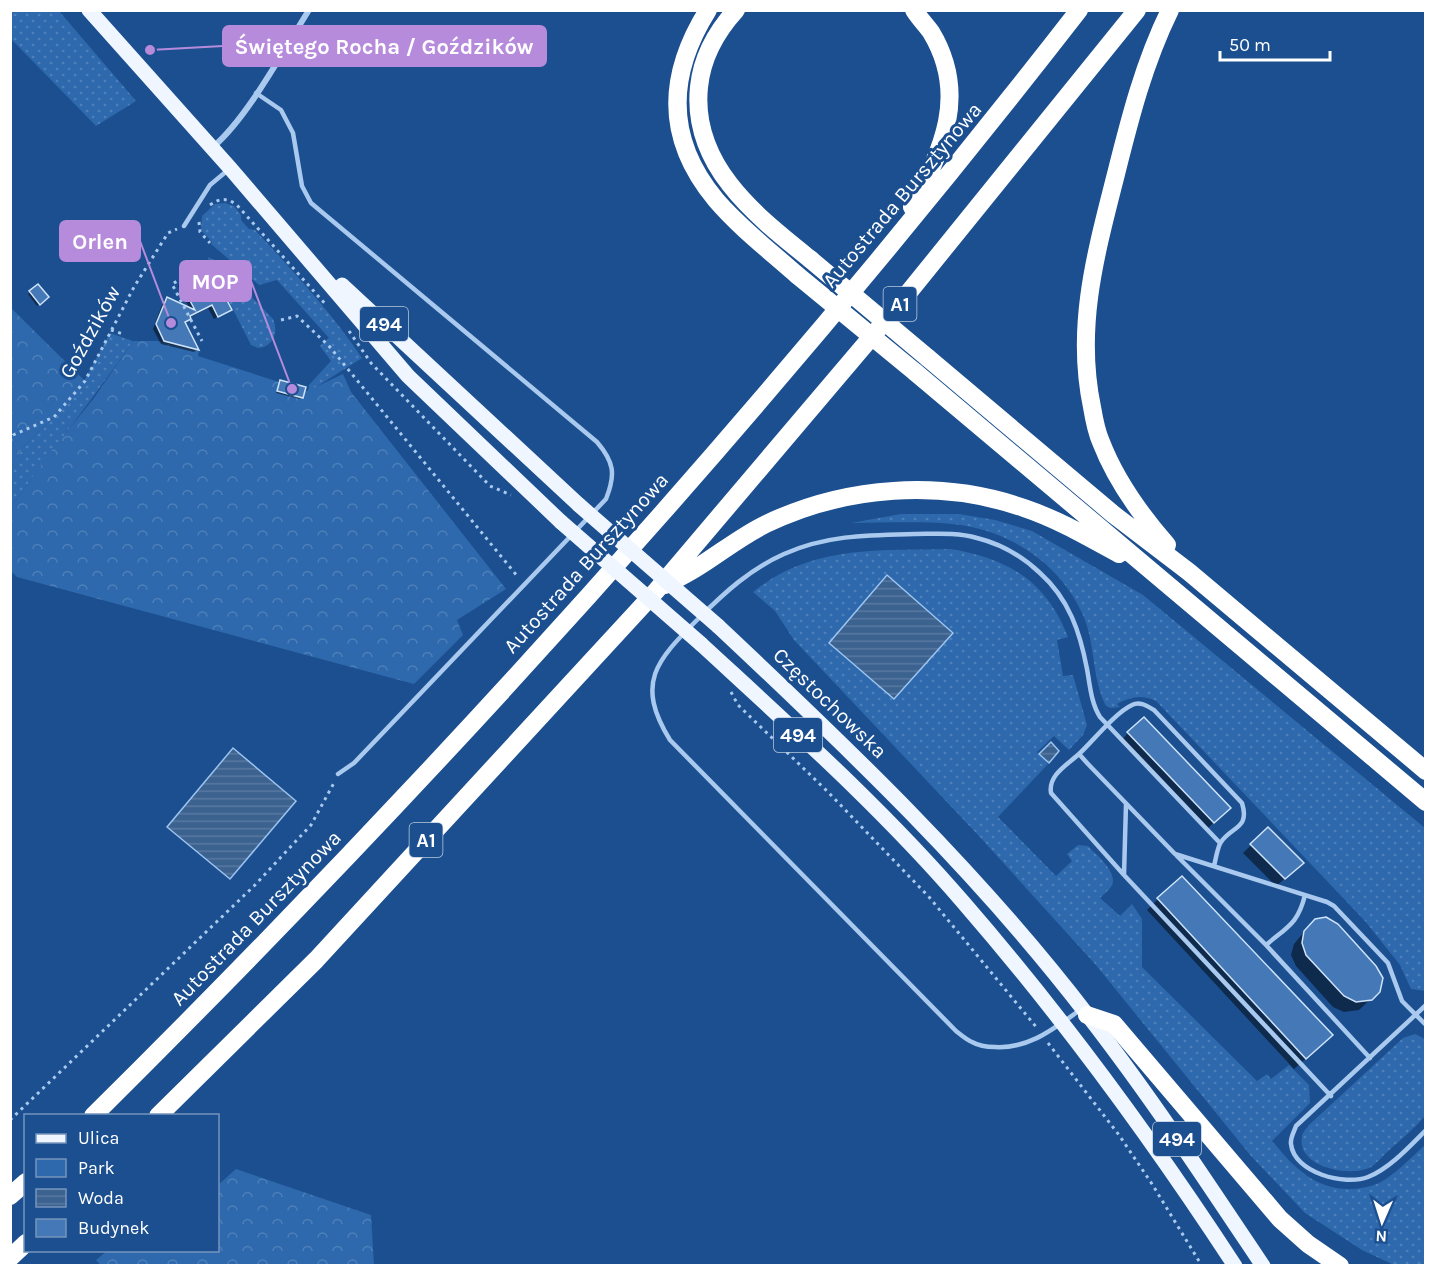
<svg xmlns="http://www.w3.org/2000/svg" width="1436" height="1276" font-family="Karla,sans-serif">
	<style>
		.green { fill: url(#green-dots); fill-rule: evenodd }
		.forest { fill: url(#forest-crowns) }
		.water { fill: url(#water-rules); stroke: #9cc4f0; stroke-width: 1.5 }
		.shadow { fill: #0007 }
		.building { fill: #4478b7; stroke: #cfe3fa; stroke-width: 1.5 }
		.lines { fill: none; stroke-linecap: round; stroke-linejoin: round }
		.path { stroke: #a9c9ee; stroke-width: 3; stroke-dasharray: 3 4.5; stroke-linecap: butt }
		.service { stroke: #a9c9ee; stroke-width: 4.5 }
		.minor { stroke: #a9c9ee; stroke-width: 6 }
		.primary { stroke: #f0f6ff; stroke-width: 15 }
		.motorway { stroke: #fff; stroke-width: 18 }
		.primary-bridge { stroke: #f0f6ff; stroke-width: 15 }
		.motorway-bridge { stroke: #fff; stroke-width: 18 }
		.labels { text-anchor: middle; dominant-baseline: central; stroke-width: 6; stroke-linejoin: round; paint-order: stroke }
		.shield { fill: #1b4f8f; stroke: #bbcadd; stroke-width: 1.5 }
		.shield-label { font-size: 20px; font-weight: bold; fill: #fff }
		.street-label { font-size: 21px; fill: #fff; stroke: #1b4f8f }
		.leader { fill: none; stroke: #b68bdc; stroke-width: 2 }
		.callout-dot { fill: #b68bdc; stroke: #1b4f8f; stroke-width: 2 }
		.callout { fill: #b68bdc; stroke: #b68bdc; stroke-width: 2 }
		.callout-label { font-size: 22px; text-anchor: middle; font-weight: bold; fill: #fff }
	</style>
	<defs>
		<pattern id="green-dots" width="8" height="8" patternUnits="userSpaceOnUse" patternTransform="scale(1.5)"><rect width="8" height="8" fill="#2e69ad"/><path d="M2 2h.1M6 6h.1" fill="none" stroke="#4d80b9" stroke-width="1.8" stroke-linecap="round"/></pattern>
		<pattern id="forest-crowns" width="20" height="18" patternUnits="userSpaceOnUse" patternTransform="scale(1.5)"><rect width="20" height="18" fill="#2e69ad"/><path d="M2 6a3 3 0 1 1 6 0M12 15a3 3 0 1 1 6 0" fill="none" stroke="#4d80b9"/></pattern>
		<pattern id="water-rules" width="6" height="5" patternUnits="userSpaceOnUse" patternTransform="scale(1.5)"><rect width="6" height="5" fill="#3c6290"/><path d="M0 2.5h6" fill="none" stroke="#597aa1"/></pattern>
	</defs>
	<rect width="100%" height="100%" fill="#1b4f8f"/>
	<path class="green" d="M10,11H59L136,101L96,126L12,40L11,41Z
		M225,203L234,206L241,215V220L249,229L255,230C293,271 331,312 362,358L308,392L309,385L331,361L320,346L329,338L277,280L259,285L211,244L212,242L201,230L202,216L215,204Z
		M208,257L217,261L273,319C279,332 273,347 258,348L251,345L209,262Z
		M110,333L133,341C94,398 51,451 11,507V467L23,447L54,417L84,381Z
		M901,514H959L995,520L1032,531L1143,595L1425,828V991L1411,989L1400,965L1365,921L1156,701C1142,694 1130,697 1117,704L1120,707L1111,708L1106,706C1091,677 1096,642 1082,613C1059,562 1007,529 952,524C919,521 884,523 851,523Z
		M951,549C1009,559 1046,581 1068,637L1057,640L1063,676L1073,675L1087,725L1083,735L1069,750L1054,736L1037,752L1048,764L998,817L1056,876L1072,861L1067,854L1078,845L1088,846C1096,855 1120,873 1111,887C1108,891 1103,895 1100,898L1120,916L1132,904L1142,919V967L1257,1081L1267,1074L1271,1079L1289,1065L1309,1085L1310,1103L1272,1141C1281,1151 1290,1163 1301,1171C1323,1190 1352,1194 1379,1183C1391,1178 1414,1155 1425,1145V1265L1392,1264L1362,1250L1305,1213L1251,1156L1095,964L978,835L794,640L775,611L753,592C812,544 880,551 951,549ZM887,576L953,633L829,643Z
		M1415,1034L1425,1039V1116C1413,1130 1398,1142 1385,1154C1381,1158 1376,1164 1371,1167C1351,1178 1296,1167 1302,1137C1302,1133 1306,1129 1309,1125L1403,1038Z"/>
	<path class="forest" d="M11,308L85,381L54,417L23,447L11,467Z
		M133,341H157L199,351L198,356L307,391L343,374L351,392L506,589L457,620L463,635L414,684L17,577L11,571V507L52,450L94,398Z
		M236,1169L371,1215L374,1265L101,1266L96,1260L107,1251L218,1250V1185Z"/>
	<path class="water" d="M887,575L953,633L894,699L829,643Z
		M1051,742L1059,751L1049,763L1039,754Z
		M233,748L296,801L230,879L167,827Z"/>
	<path class="shadow" d="M181,283L202,288L230,309L214,319L208,308L189,318L184,323L197,349L194,352L161,344L153,329L163,302L167,298L190,309L178,286Z
		M38,286L47,297L37,306L28,294Z
		M280,382L302,397L300,399L276,393Z
		M1128,733L1229,808L1206,830L1121,741Z
		M1268,829L1294,871L1276,886L1243,853Z
		M1158,899L1320,1046L1294,1069L1147,910Z
		M1304,932L1379,991L1359,1010L1344,1012L1333,1007L1296,966L1291,955L1294,944Z"/>
	<path class="building" d="M195,274L202,286L216,279L232,310L218,317L212,305L190,316L191,319L185,322L199,350L164,341L156,324L167,297L195,310L180,282Z
		M38,284L49,297L40,305L29,291Z
		M280,380L306,387L303,398L277,391Z
		M1144,717L1231,808L1214,823L1127,732Z
		M1268,827L1304,863L1285,879L1250,844Z
		M1182,876L1333,1035L1306,1059L1157,898Z
		M1326,917L1338,924L1376,966L1383,978L1380,992L1372,1000L1356,1002L1344,996L1306,955L1302,943L1304,931L1315,919Z"/>
	<g class="lines">
		<path class="path" d="M210,205C220,198 226,198 236,204L327,306
			M199,222L200,232L210,243
			M183,278L172,284L202,341
			M281,320L297,316L329,346L518,577
			M111,330L123,334
			M349,331L371,363L490,486L511,495
			M10,442L13,435L54,417L85,381L134,287L168,233L177,229
			M731,692L738,705L828,792L929,897L1037,1028
			M1048,1043L1119,1135L1152,1184L1202,1266
			M10,1120L254,886L311,825L335,781"/>
		<path class="service" d="M256,93L281,110L293,133L302,186L311,203L597,442C614,462 616,474 606,499L354,763L338,774
			M184,226L210,185L228,170
			M1079,754C1067,765 1048,775 1051,793L1124,875L1331,1096
			M1177,856L1266,945L1370,1058
			M1214,866C1216,859 1217,848 1221,842C1232,826 1250,829 1242,803L1154,710C1147,706 1140,701 1132,705C1115,713 1093,741 1079,754L1088,764L1175,854L1327,902L1334,906L1388,963L1402,1001L1426,1025
			M1124,875L1126,804
			M1266,945C1287,927 1298,924 1305,895
			M1426,1005L1296,1126C1294,1132 1290,1138 1291,1144C1294,1173 1345,1186 1368,1177C1390,1168 1409,1147 1426,1130
			M1080,1010C1053,1029 1029,1049 995,1047C987,1047 979,1046 972,1042C967,1040 961,1035 956,1031L670,740C635,683 656,661 698,619C724,593 750,569 784,554C826,535 869,535 914,534C935,534 956,532 977,538C1001,544 1022,556 1040,573C1069,599 1080,632 1087,669C1090,685 1091,703 1100,717L1220,843"/>
		<path class="minor" d="M213,147C248,117 283,51 309,10"/>
		<path class="primary" d="M89,10L230,168L408,376L561,522
			M342,285L579,505
			M718,626C849,749 979,873 1089,1017C1151,1097 1207,1182 1263,1266
			M701,644C791,727 883,809 963,902C1062,1016 1152,1139 1235,1266"/>
		<path class="motorway" d="M708,10C667,75 665,139 716,200C740,228 770,251 797,275
			M736,10C716,32 702,57 699,87C691,165 755,215 810,259
			M912,207C942,150 969,95 931,32C926,25 919,18 914,10
			M928,358L1113,514L1189,572L1426,771
			M915,372L1426,802
			M1167,545C1140,514 1116,481 1101,442C1096,431 1094,419 1092,407C1075,326 1096,253 1116,174C1130,118 1144,63 1170,10
			M665,585C677,579 689,573 701,565C723,551 743,535 766,524C845,486 941,479 1024,508C1057,519 1088,537 1119,554
			M1087,1015L1114,1024L1280,1219L1308,1244L1340,1266
			M93,1116C444,768 776,400 1079,10
			M158,1116L316,960L656,591L896,308L1137,10
			M10,1196L26,1182
			M10,1258L26,1243"/>
		<path class="primary-bridge" d="M579,505L718,626
			M561,522L701,644"/>
		<path class="motorway-bridge" d="M810,259L928,358
			M797,275L915,372"/>
	</g>
	<g class="labels">
		<g class="shield">
			<rect x="883.5" y="287" width="33" height="34" rx="4.5"/>
			<rect x="360" y="307" width="48" height="34" rx="4.5"/>
			<rect x="774" y="718" width="48" height="34" rx="4.5"/>
			<rect x="409.5" y="823" width="33" height="34" rx="4.5"/>
			<rect x="1153" y="1122" width="48" height="34" rx="4.5"/>
		</g>
		<g class="shield-label">
			<text x="900" y="304">A1</text>
			<text x="384" y="324">494</text>
			<text x="798" y="735">494</text>
			<text x="426" y="840">A1</text>
			<text x="1177" y="1139">494</text>
		</g>
		<g class="street-label">
			<text transform="translate(902 195) rotate(-50)">Autostrada Bursztynowa</text>
			<text transform="translate(90 332) rotate(-61)">Goździków</text>
			<text transform="translate(586 563) rotate(-48)">Autostrada Bursztynowa</text>
			<text transform="translate(830 703) rotate(44)">Częstochowska</text>
			<text transform="translate(256 918) rotate(-46)">Autostrada Bursztynowa</text>
		</g>
	</g>
	<path class="leader" d="M150 50L223 46M171 323L140 241M292 389L251 281"/>
	<g class="callout-dot">
		<circle cx="150" cy="50" r="6"/>
		<circle cx="171" cy="323" r="6"/>
		<circle cx="292" cy="389" r="6"/>
	</g>
	<g class="callout">
		<rect x="223" y="26" width="323" height="40" rx="6"/>
		<rect x="60" y="221" width="80" height="40" rx="6"/>
		<rect x="180" y="261" width="71" height="40" rx="6"/>
	</g>
	<g class="callout-label">
		<text x="384" y="54">Świętego Rocha / Goździków</text>
		<text x="100" y="249">Orlen</text>
		<text x="215" y="289">MOP</text>
	</g>
	<rect width="1436" height="1276" fill="none" stroke="#ffffff" stroke-width="24"/>
	<rect x="24" y="1114" width="195" height="138" fill="#1b4f8f" stroke="#7695bc" stroke-width="1.5"/>
	<rect x="36" y="1134" width="30" height="9" fill="#f0f6ff" stroke="#7695bc" stroke-width="1.5"/>
	<text x="78" y="1144" font-size="18" fill="#ffffff">Ulica</text>
	<rect x="36" y="1159" width="30" height="18" fill="#2e69ad" stroke="#7695bc" stroke-width="1.5"/>
	<text x="78" y="1174" font-size="18" fill="#ffffff">Park</text>
	<rect x="36" y="1189" width="30" height="18" fill="url(#water-rules)" stroke="#7695bc" stroke-width="1.5"/>
	<text x="78" y="1204" font-size="18" fill="#ffffff">Woda</text>
	<rect x="36" y="1219" width="30" height="18" fill="#4478b7" stroke="#7695bc" stroke-width="1.5"/>
	<text x="78" y="1234" font-size="18" fill="#ffffff">Budynek</text>
	<g transform="translate(1382 1222) rotate(183)" stroke="#1b4f8f" stroke-width="4.5" paint-order="stroke">
	<path d="M0-4.5L10 22L0 15L-10 22Z" fill="#ffffff"/>
	<text y="-9" font-size="16" font-weight="bold" text-anchor="middle" fill="#ffffff">N</text>
	</g>
	<path d="M1220 51v9h110v-9" fill="none" stroke="#ffffff" stroke-width="3"/>
	<text x="1229" y="51" font-size="18" fill="#ffffff" stroke="#1b4f8f" stroke-width="4.5" paint-order="stroke">50 m</text>
</svg>
